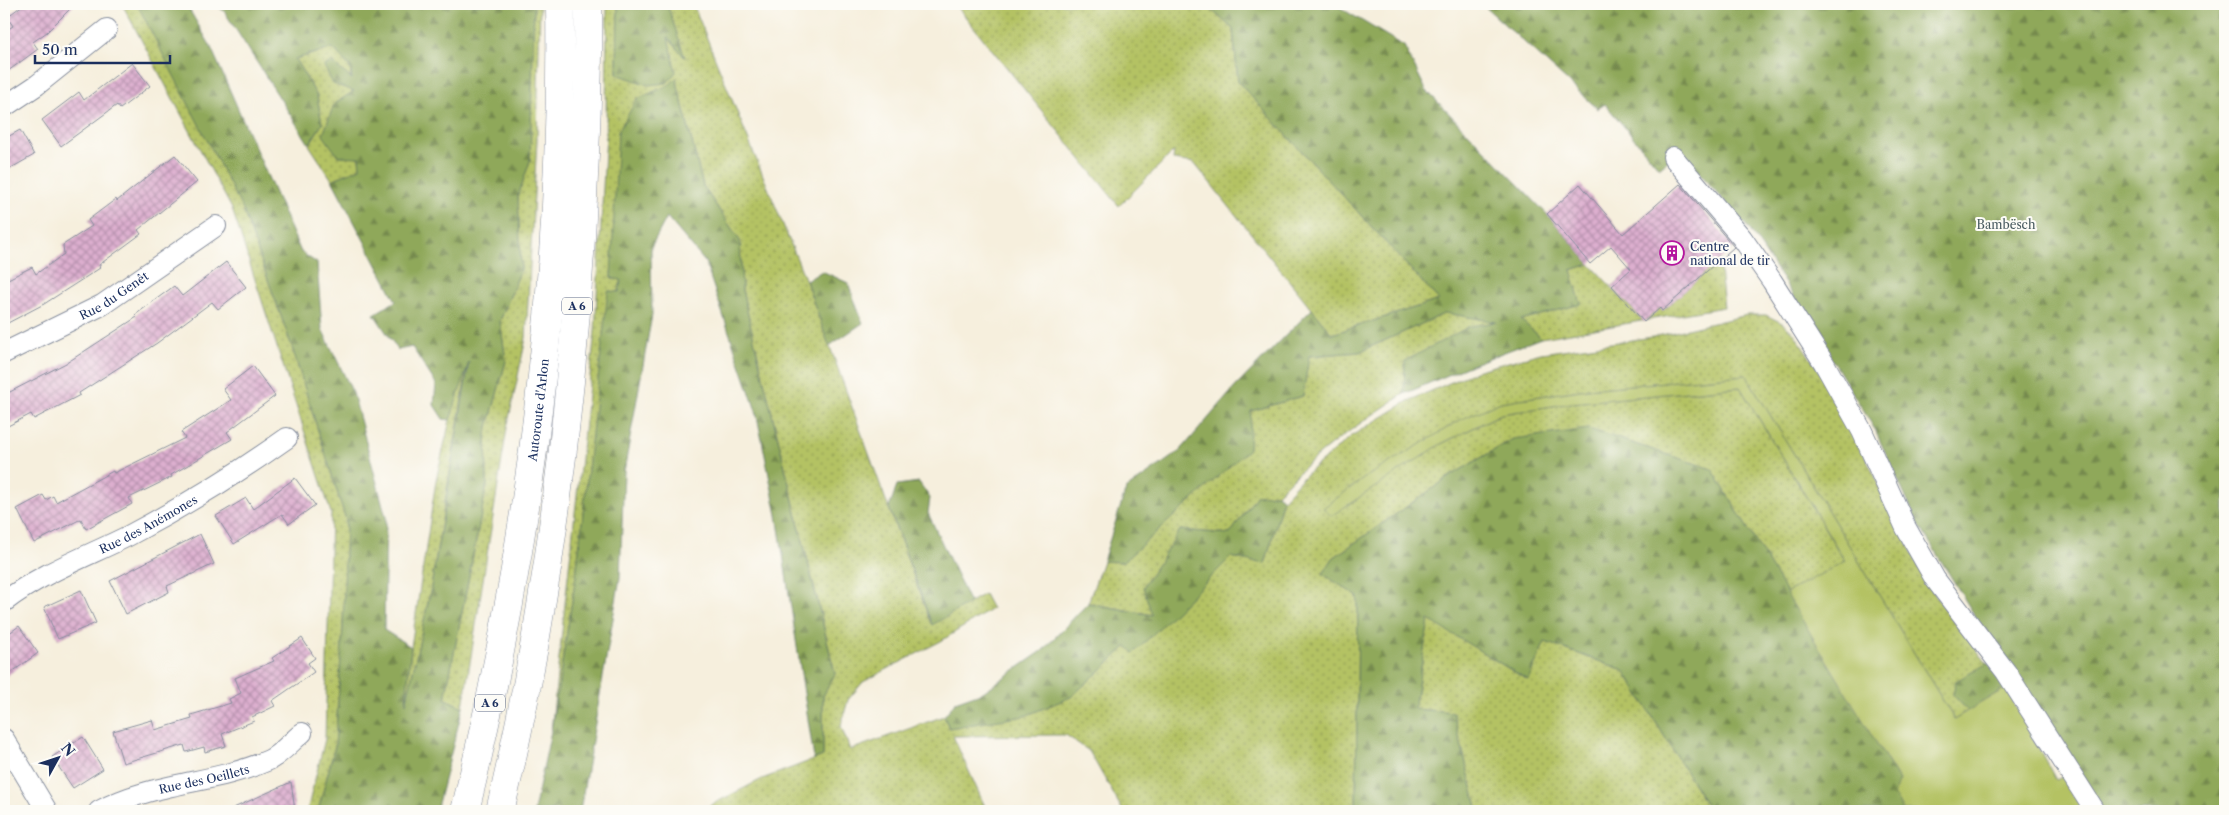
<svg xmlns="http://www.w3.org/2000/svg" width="2229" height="815" font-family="'Libre Caslon Text',serif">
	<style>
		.grass { fill: url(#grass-dots); stroke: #687861 }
		.forest { fill: url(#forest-firs); stroke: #556c5c }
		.pitch { fill: #b4c264; stroke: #687861 }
		.building { fill: url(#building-cross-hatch) }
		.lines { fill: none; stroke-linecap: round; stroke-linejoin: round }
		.minor-casing { stroke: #888f9e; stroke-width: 22 }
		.motorway-casing { stroke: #888f9e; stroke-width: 29 }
		.minor { stroke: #fff; stroke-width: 20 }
		.motorway { stroke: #fff; stroke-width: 28 }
		.labels { text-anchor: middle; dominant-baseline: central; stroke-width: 4; stroke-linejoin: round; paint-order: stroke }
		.shield { fill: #fdfcf7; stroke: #5f6c8c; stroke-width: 1 }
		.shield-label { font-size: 11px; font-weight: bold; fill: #1b2f5e }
		.park-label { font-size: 12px; fill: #495b60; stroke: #fdfcf7 }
		.poi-label { font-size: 12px; fill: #1b2f5e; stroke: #fdfcf7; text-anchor: start }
		.street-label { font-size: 12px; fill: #1b2f5e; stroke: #fdfcf7 }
	</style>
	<defs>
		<pattern id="grass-dots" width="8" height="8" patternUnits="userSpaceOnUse" patternTransform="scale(1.25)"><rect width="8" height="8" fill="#b4c264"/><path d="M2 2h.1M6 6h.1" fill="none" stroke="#929e56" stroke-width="1.8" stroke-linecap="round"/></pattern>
		<pattern id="forest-firs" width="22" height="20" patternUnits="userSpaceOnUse" patternTransform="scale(1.25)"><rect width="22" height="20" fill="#8fa85a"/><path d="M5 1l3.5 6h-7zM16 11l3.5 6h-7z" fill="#74894e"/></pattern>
		<pattern id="building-cross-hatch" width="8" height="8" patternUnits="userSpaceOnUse" patternTransform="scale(1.25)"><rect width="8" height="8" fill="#ddafcf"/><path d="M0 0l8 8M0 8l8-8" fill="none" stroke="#b28fab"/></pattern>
	</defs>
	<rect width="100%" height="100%" fill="#fdfcf7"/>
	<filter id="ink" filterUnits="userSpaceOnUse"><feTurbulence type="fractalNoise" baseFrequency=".02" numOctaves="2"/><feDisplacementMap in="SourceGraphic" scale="10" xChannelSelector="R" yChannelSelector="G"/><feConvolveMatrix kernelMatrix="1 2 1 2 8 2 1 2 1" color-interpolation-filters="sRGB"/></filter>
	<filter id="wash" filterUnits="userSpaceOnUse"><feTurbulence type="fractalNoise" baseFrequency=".0096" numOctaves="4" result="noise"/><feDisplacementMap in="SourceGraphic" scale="20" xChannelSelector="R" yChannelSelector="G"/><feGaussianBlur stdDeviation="1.12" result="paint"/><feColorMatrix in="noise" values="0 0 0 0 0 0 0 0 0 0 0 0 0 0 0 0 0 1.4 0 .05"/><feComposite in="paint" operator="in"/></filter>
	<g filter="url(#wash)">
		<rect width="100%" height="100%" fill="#f6efdd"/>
		<path class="grass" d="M122,4H137L142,12L243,209L291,344L346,520L343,628L335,746L318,811H307L325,739L331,513L232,209Z
			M534,4H540L537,140L526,338L507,428L463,707L445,699L487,484L486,434L506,361L500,321L521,269L518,195L530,161Z
			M607,4H618L617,74L667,36L684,56L667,4H693L806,281L931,624L984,594L992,609L941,641L863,682L848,700L841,726L850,750L944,716L949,728L1071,697L1127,646L1134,652L1231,557L1265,564L1283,499L1304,476L1353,435L1408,401L1479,370L1541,353L1653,337L1747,315H1766L1782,323L1794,333L1818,369L1855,435L1924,577L1943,606L2006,688L1954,719L1746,375L1587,389L1501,402L1441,444L1501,414L1572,403L1740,387L1845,562L1786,593L1712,469L1513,439L1452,475L1333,558L1324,574L1358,597L1356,811H1123L1089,751L1066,735L953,736L987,811H744L743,809L739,811H699L762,779L823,756V696L835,673L742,290L740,241L703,186L676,78L669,85L637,99L611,277L621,279L619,292L609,291L576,576L551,731L595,331L606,134Z
			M955,4H1205L1233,29L1238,82L1439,300L1332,334L1194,163L1173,160L1174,151L1119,206Z
			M334,48L350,67L360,168L332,180L309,145L322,124L317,96L295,59Z
			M1719,260L1724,307L1541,338L1521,320L1580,304L1571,270L1590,264L1644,322L1660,308L1662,311Z
			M1446,313L1499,322L1406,361L1404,394C1358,424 1314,454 1277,494L1257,495L1230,534L1180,530L1153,615L1088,603L1103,561L1123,562L1251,411L1303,396L1308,356L1359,352Z
			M469,356L430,593L405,709L411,647L436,480L450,420Z
			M1429,619L1527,680L1545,642L1624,670L1710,811H1478L1453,712L1414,709Z"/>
		<path class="forest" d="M137,4H186L210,45L301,252L317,263L322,329L353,393L386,517L384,630L411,647L406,703L430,593L469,362L450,420L443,419L434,405L436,384L412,347L398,350L374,314L396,301L332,180L360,168L359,157L338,156L323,135L334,104L354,91L333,84L324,66L331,62L352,79L350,67L333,48L295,59L317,96L322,124L309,144L224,11L214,4H534L530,161L518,196L521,269L500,321L506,361L486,434L487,484L445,699L463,707L436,811H318L335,746L343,628L346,520L291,344L243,210Z
			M618,4H667L685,58L668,37L676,72L667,83L648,85L617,74Z
			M1205,4H1334L1404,46L1426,90L1547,214L1590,264L1571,270L1581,304L1521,320L1541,338L1476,363L1404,394L1405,361L1470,326L1496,322L1446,313L1359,352L1309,356L1303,396L1251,411L1249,449L1123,562L1103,561L1126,489L1180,451L1236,386L1312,309L1332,334L1439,300L1238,82L1233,29Z
			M1482,4H2225V811H2095L1917,522L1874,428L1792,294L1750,230L1680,151L1659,168L1605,104L1598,109Z
			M676,78L703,186L740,241L742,290L835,674L823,696V756L814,759L777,515L756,411L705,262L667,217L651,247L652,315L624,472L620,578L580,811H534L551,731L576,576L608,291L619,292L621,280L611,278L618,132L637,99L669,85Z
			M822,271L848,283L863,323L829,346L806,281Z
			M1589,429L1712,469L1899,780L1894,794L1903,811H1710L1624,670L1545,642L1528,680L1429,620L1414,709L1453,712L1478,811H1356L1358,597L1323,574L1333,558L1452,475L1513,439Z
			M919,482L930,498L928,513L970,603L932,625L889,508L897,485Z
			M1277,494L1283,499L1265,564L1231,557L1134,653L1127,646L1071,697L1025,716L949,728L944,716L955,702L983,692L1042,651L1088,603L1152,615L1143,587L1180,530L1230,534L1257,495Z
			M1988,663L2006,688L1969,712L1953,695L1956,681Z"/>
		<path class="pitch" d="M1746,375L1954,719L2006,688L2056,780L2070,773L2095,811H1903L1894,794L1899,780L1786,593L1845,561L1740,387L1572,403L1501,414L1441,444L1331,516L1323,508L1366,477L1462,419L1501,402L1587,389Z"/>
		<g id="blocks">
			<path class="building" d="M24,4H75L47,32L33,42L38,49L4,74V32L13,26L7,17Z
				M132,63L150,86L120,109L117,105L61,146L42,120L79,92L84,100Z
				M20,130L34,155L4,172V139Z
				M175,155L197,182L138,230L141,234L99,265L100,268L44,304L4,325V281L32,267L36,274L64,254L63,245L92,226L88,220L116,199L117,201Z
				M1580,184L1623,234L1680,184L1734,247L1662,311L1660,308L1644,322L1612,286L1631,269L1611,246L1590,264L1547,214Z
				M226,262L246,287L218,309L212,302L157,343L79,393L80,395L34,419L31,414L4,428V395L68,362L137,317L135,315L174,286L182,296Z
				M253,366L275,396L227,432L232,439L171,475L172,477L129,498L132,504L86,529L81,519L34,543L17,509L43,495L46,500L53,496L56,502L113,471L114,473L185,438L181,432L231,400L223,389Z
				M295,478L315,505L289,524L282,514L234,544L216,516L246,498L253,509Z
				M200,534L214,564L167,586L169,592L126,614L110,581Z
				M81,590L96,623L58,639L44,607Z
				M19,626L38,653L4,678V637Z
				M302,638L315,658L308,663L314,672L272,701L275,706L252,717L254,721L222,734L226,746L205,752L204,747L186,752L184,745L123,763L113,731L152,720L155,730L192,719L191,715L231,703L229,699L241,693L235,678L274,661L272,658Z
				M83,737L103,769L73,788L52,757Z
				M291,782L295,811H227Z"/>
		</g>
	</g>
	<g filter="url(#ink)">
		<use href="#blocks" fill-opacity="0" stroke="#888f9e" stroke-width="1"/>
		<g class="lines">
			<g class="minor-casing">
				<g id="minor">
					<path d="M4,107L37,85L107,29"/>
					<path d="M1673,157L1742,238L1772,281L1824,363L1862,431L1906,528L1935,579L2006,672L2095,811"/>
					<path id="s1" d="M4,353L102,305L216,226"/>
					<path id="s2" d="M4,602C41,573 86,557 128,536C183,507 235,475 287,438"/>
					<path d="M4,739L47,811"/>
					<path id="s3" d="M99,811C151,782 215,784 269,760C280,755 292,741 302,733"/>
				</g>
			</g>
			<g class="motorway-casing">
				<g id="motorway">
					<path id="s4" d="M465,811C529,548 564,276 560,4"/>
					<path d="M500,811C545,623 570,430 581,237C585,159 589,82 588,4"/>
				</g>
			</g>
			<use href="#minor" class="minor"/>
			<use href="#motorway" class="motorway"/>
		</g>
	</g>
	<defs>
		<g id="building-ring" transform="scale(1.25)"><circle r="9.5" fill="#fdfcf7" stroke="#b5179e" stroke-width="1.5"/><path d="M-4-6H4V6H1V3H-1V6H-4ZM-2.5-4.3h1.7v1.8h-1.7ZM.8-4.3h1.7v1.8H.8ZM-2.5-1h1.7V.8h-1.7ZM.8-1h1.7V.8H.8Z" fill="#b5179e"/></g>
	</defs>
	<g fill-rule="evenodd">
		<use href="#building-ring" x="1672" y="253"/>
	</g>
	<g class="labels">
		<g class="shield">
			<rect x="562" y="297.5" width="30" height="17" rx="4"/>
			<rect x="475" y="694.5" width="30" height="17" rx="4"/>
		</g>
		<g class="shield-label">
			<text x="577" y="306">A 6</text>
			<text x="490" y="703">A 6</text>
		</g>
		<g class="park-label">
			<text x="2006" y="224">Bambësch</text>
		</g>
		<g class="poi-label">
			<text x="1690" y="246">Centre<tspan x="1690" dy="14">national de tir</tspan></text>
		</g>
		<g class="street-label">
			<text stroke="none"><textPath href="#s1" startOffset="124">Rue du Genêt</textPath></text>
			<text stroke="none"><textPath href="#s4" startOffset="408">Autoroute d'Arlon</textPath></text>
			<text stroke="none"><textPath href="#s2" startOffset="164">Rue des Anémones</textPath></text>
			<text stroke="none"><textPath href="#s3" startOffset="110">Rue des Oeillets</textPath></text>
		</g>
	</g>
	<rect width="2229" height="815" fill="none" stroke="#fdfcf7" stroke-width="20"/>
	<g transform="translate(58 758) rotate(50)" stroke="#fdfcf7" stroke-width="4" paint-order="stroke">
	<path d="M0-4L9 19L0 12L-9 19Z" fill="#1b2f5e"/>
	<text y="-8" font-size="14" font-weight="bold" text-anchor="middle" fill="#1b2f5e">N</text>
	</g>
	<path d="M35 55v8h135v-8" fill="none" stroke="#1b2f5e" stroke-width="2.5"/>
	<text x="42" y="55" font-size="15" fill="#1b2f5e" stroke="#fdfcf7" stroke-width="4" paint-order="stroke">50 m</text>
</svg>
